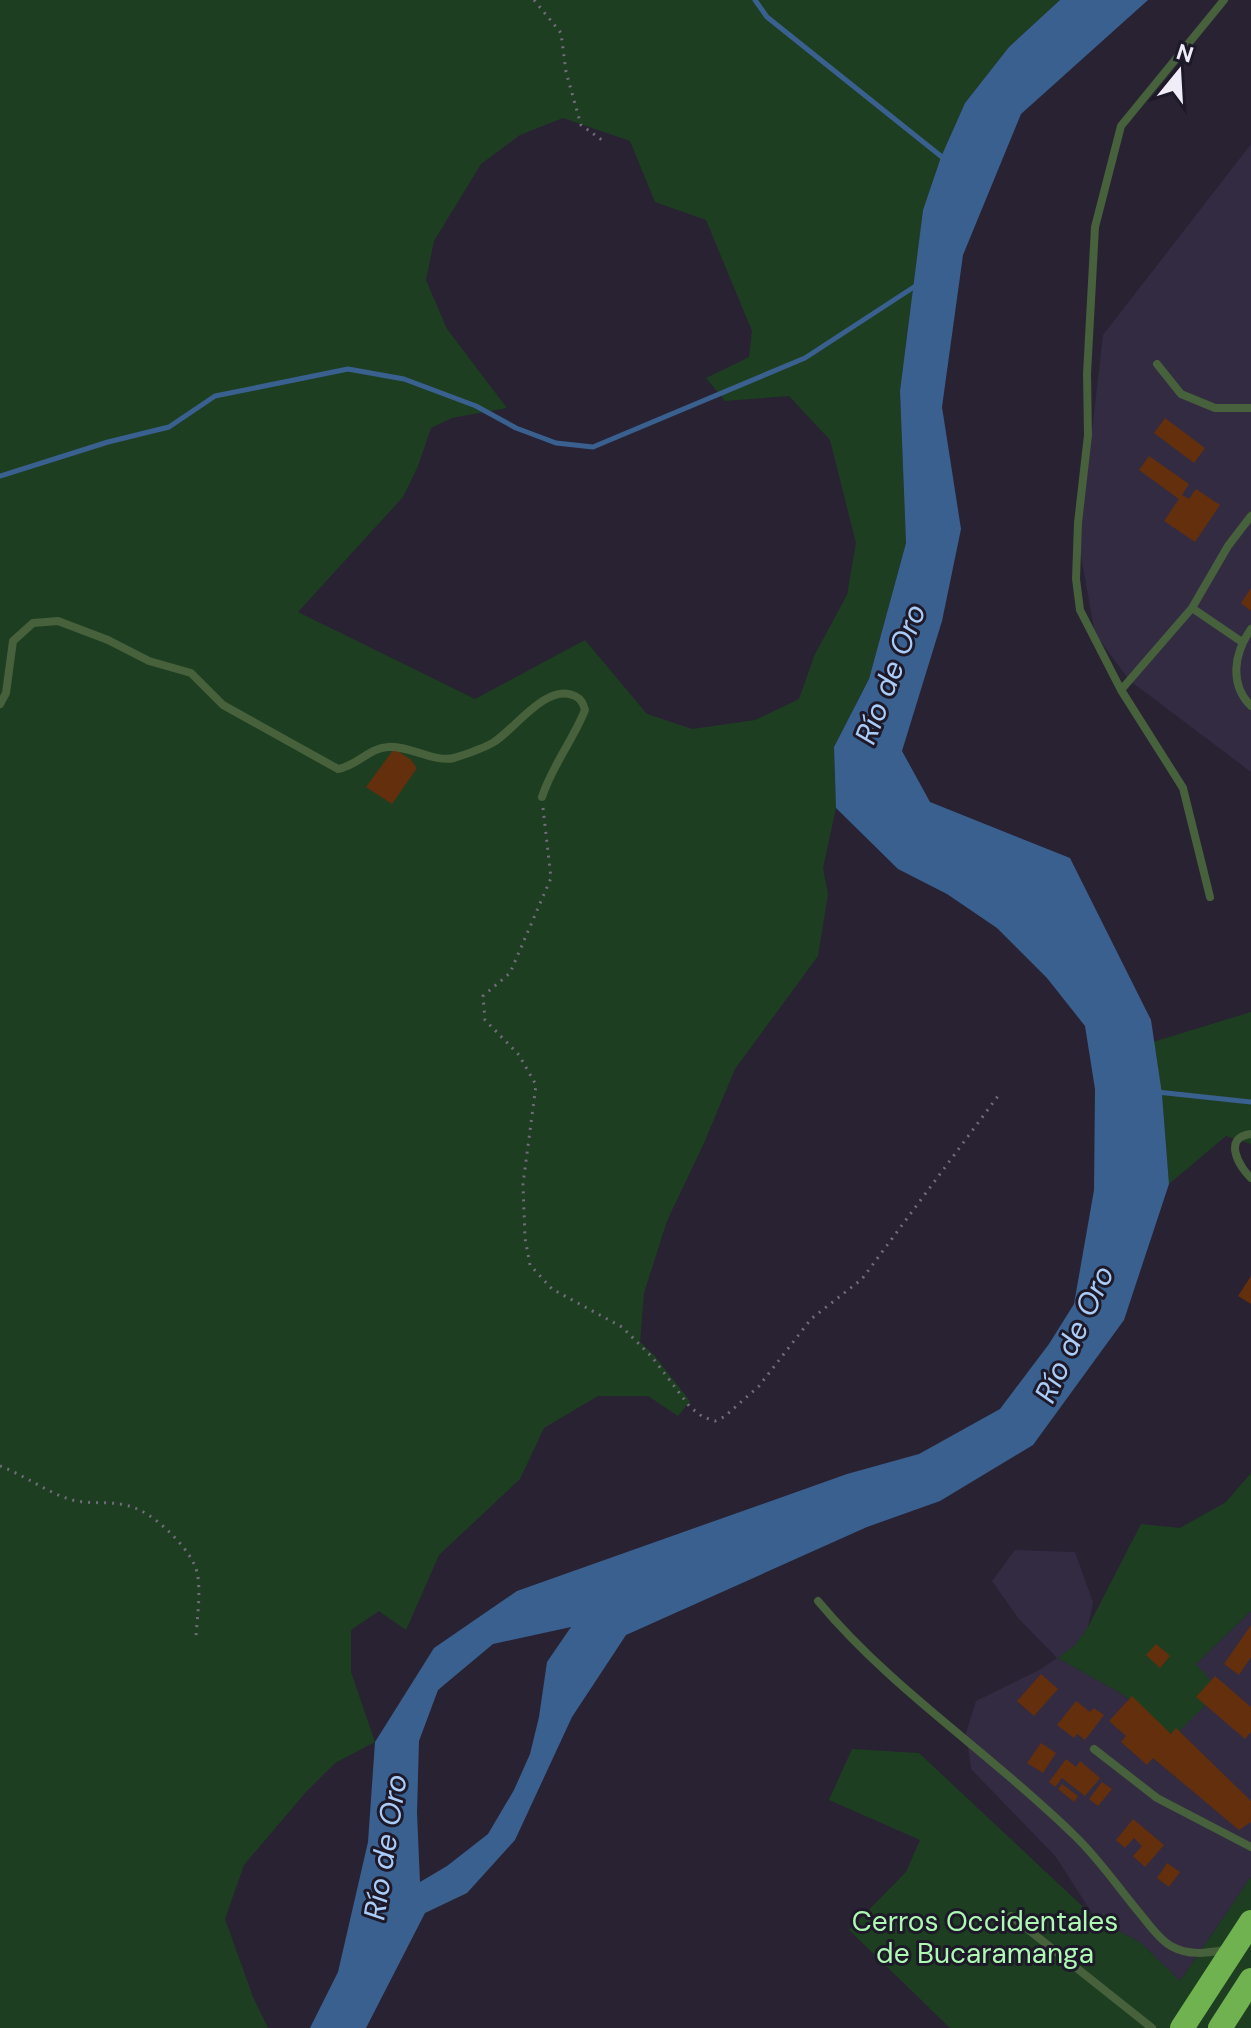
<svg xmlns="http://www.w3.org/2000/svg" width="1251" height="2028" font-family="'DM Sans',sans-serif">
	<style>
		.built { fill: #332b42 }
		.green { fill: #1e3e21; fill-rule: evenodd }
		.water { fill: #3a6090; fill-rule: evenodd }
		.lines { fill: none; stroke-linecap: round; stroke-linejoin: round }
		.stream { stroke: #3a6090; stroke-width: 5 }
		.building { fill: #642f0c }
		.path { stroke: #716c7b; stroke-width: 3; stroke-dasharray: 2 6; stroke-linecap: butt }
		.lane { stroke: #46613b; stroke-width: 8 }
		.highway { stroke: #70b250; stroke-width: 24 }
		.labels { text-anchor: middle; dominant-baseline: central; stroke-width: 6; stroke-linejoin: round; paint-order: stroke }
		.park-label { font-size: 28px; fill: #aef8b3; stroke: #1e1929 }
		.water-label { font-size: 30px; font-style: italic; fill: #aaccf7; stroke: #1e1929 }
	</style>
	<rect width="100%" height="100%" fill="#282233"/>
	<path class="built" d="M1251,144V772L1129,680L1095,634L1079,545L1103,335Z
		M1015,1550L1075,1552L1093,1602L1088,1627L1076,1644L1058,1658L1122,1694L1173,1736L1196,1664L1251,1611V1877L1180,1981L1141,1943L1095,1918L1056,1857L971,1769L966,1733L976,1701L1041,1669L1057,1658L1018,1618L992,1581Z"/>
	<path class="green" d="M0,0H1060L1009,47L965,103L941,157L923,210L900,391L906,543L869,679L834,747L836,808L823,868L828,894L818,956L735,1069L704,1143L667,1221L644,1293L640,1342L654,1355L690,1401L678,1416L648,1396H598L544,1428L520,1479L439,1555L406,1630L379,1611L351,1630V1672L375,1742L335,1763L306,1792L244,1865L225,1919L253,1997L268,2028H0ZM563,118L630,141L655,202L706,220L752,331L749,357L706,378L725,401L789,396L830,440L856,543L847,595L815,654L799,699L755,720L692,729L647,714L585,640L475,699L298,612L403,497L418,466L431,428L452,418L507,408L447,329L426,280L434,241L481,164L520,135Z
		M1251,1012V1144L1226,1136L1169,1184L1162,1094L1153,1042Z
		M1251,1473V1611L1196,1664L1220,1691L1174,1736L1122,1694L1058,1658L1076,1644L1088,1627L1141,1524L1180,1528L1226,1502Z
		M852,1749L919,1753L1095,1918L1141,1943L1180,1981L1251,1877V2028H950L849,1930L906,1872L920,1840L829,1800Z"/>
	<path class="water" d="M1060,0H1148L1021,114L963,255L942,407L961,529L942,621L902,751L930,802L1070,858L1151,1020L1162,1094L1169,1184L1124,1320L1033,1445L940,1501L867,1527L626,1635L572,1717L515,1840L467,1893L425,1913L366,2028H310L338,1972L368,1842L375,1742L434,1648L517,1591L847,1474L919,1454L1000,1409L1049,1344L1074,1304L1094,1190L1095,1089L1085,1026L1047,978L997,928L947,894L898,869L836,808L834,747L869,679L906,543L900,391L923,210L941,157L965,103L1009,47ZM571,1627L547,1662L539,1717L530,1754L514,1790L488,1834L447,1866L420,1882L417,1813L419,1741L438,1690L493,1644Z"/>
	<g class="lines">
		<path class="stream" d="M755,0L767,17L947,161
			M0,476L108,442L169,427L215,396L348,369L404,379L476,406L516,428L556,443L593,447L805,358L917,285
			M1157,1092L1251,1102"/>
	</g>
	<path class="building" d="M1165,418L1205,448L1194,463L1154,433Z
		M1149,456L1189,484L1182,495L1189,499L1196,489L1220,505L1195,542L1164,521L1179,499L1139,470Z
		M1251,588V611L1241,603Z
		M394,749L410,759L417,768L392,804L366,787Z
		M1251,1276V1304L1238,1296Z
		M1251,1625V1657L1239,1675L1224,1664Z
		M1156,1644L1170,1656L1160,1668L1146,1655Z
		M1041,1674L1058,1689L1034,1716L1017,1701Z
		M1215,1676L1251,1707V1732L1245,1739L1196,1697Z
		M1132,1696L1171,1734L1176,1728L1251,1801V1822L1239,1830L1153,1758L1147,1765L1121,1742L1126,1736L1109,1721Z
		M1076,1701L1090,1712L1094,1708L1104,1715L1085,1740L1077,1734L1074,1738L1057,1725Z
		M1041,1743L1056,1753L1043,1773L1027,1763Z
		M1066,1759L1076,1767L1080,1761L1100,1778L1085,1796L1062,1778L1055,1787L1049,1782Z
		M1102,1782L1112,1789L1098,1806L1089,1799Z
		M1062,1784L1078,1796L1074,1802L1058,1789Z
		M1133,1819L1164,1845L1145,1867L1133,1856L1142,1846L1134,1838L1125,1848L1116,1840Z
		M1167,1863L1180,1872L1169,1887L1157,1878Z"/>
	<g class="lines">
		<path class="path" d="M534,0L561,33L566,72L581,125L602,140
			M543,808L551,878L510,973L483,996L485,1020L519,1055L536,1085L523,1184L525,1238L530,1265L552,1289L622,1327L652,1357L690,1407L703,1417L715,1421L724,1417L759,1386L811,1319L862,1279L998,1096
			M0,1466C24,1475 48,1493 72,1500C92,1505 112,1500 132,1507C153,1513 185,1544 194,1564C203,1581 197,1617 196,1637"/>
		<path class="lane" d="M1157,364L1181,394L1215,408H1251
			M1192,608L1242,642
			M1251,629C1234,653 1229,684 1251,706
			M1121,690L1192,608L1228,546L1251,516
			M0,704L6,693L13,641L33,623L58,621L108,640L149,661L191,673L223,705L338,769C357,766 369,748 388,747C409,745 434,763 454,758C466,754 483,749 494,742C515,729 547,682 575,696C581,699 583,703 585,710C573,740 552,766 542,797
			M1210,897L1183,788L1121,690L1080,610L1076,579L1078,523L1088,435L1087,374L1095,227L1121,126L1224,0
			M1251,1134C1222,1137 1239,1167 1251,1178
			M818,1601C893,1691 992,1754 1075,1836C1100,1860 1120,1890 1142,1916C1150,1926 1160,1940 1171,1946C1188,1956 1207,1953 1225,1950
			M1094,1749L1157,1798L1251,1847
			M1011,1916L1152,2028"/>
		<path class="highway" d="M1182,2028L1251,1922
			M1220,2028L1251,1980"/>
	</g>
	<g class="labels">
		<g class="park-label">
			<text x="985" y="1921">Cerros Occidentales<tspan x="985" dy="32">de Bucaramanga</tspan></text>
		</g>
		<g class="water-label">
			<text transform="translate(890 674) rotate(-69)">Río de Oro</text>
			<text transform="translate(1074 1334) rotate(-65)">Río de Oro</text>
			<text transform="translate(385 1847) rotate(-81)">Río de Oro</text>
		</g>
	</g>
	<g transform="translate(1179 72) rotate(18)" stroke="#1e1929" stroke-width="6" paint-order="stroke">
	<path d="M0-6L14 30L0 20L-14 30Z" fill="#f0ecf8"/>
	<text y="-12" font-size="22" font-weight="bold" text-anchor="middle" fill="#f0ecf8">N</text>
	</g>
</svg>
